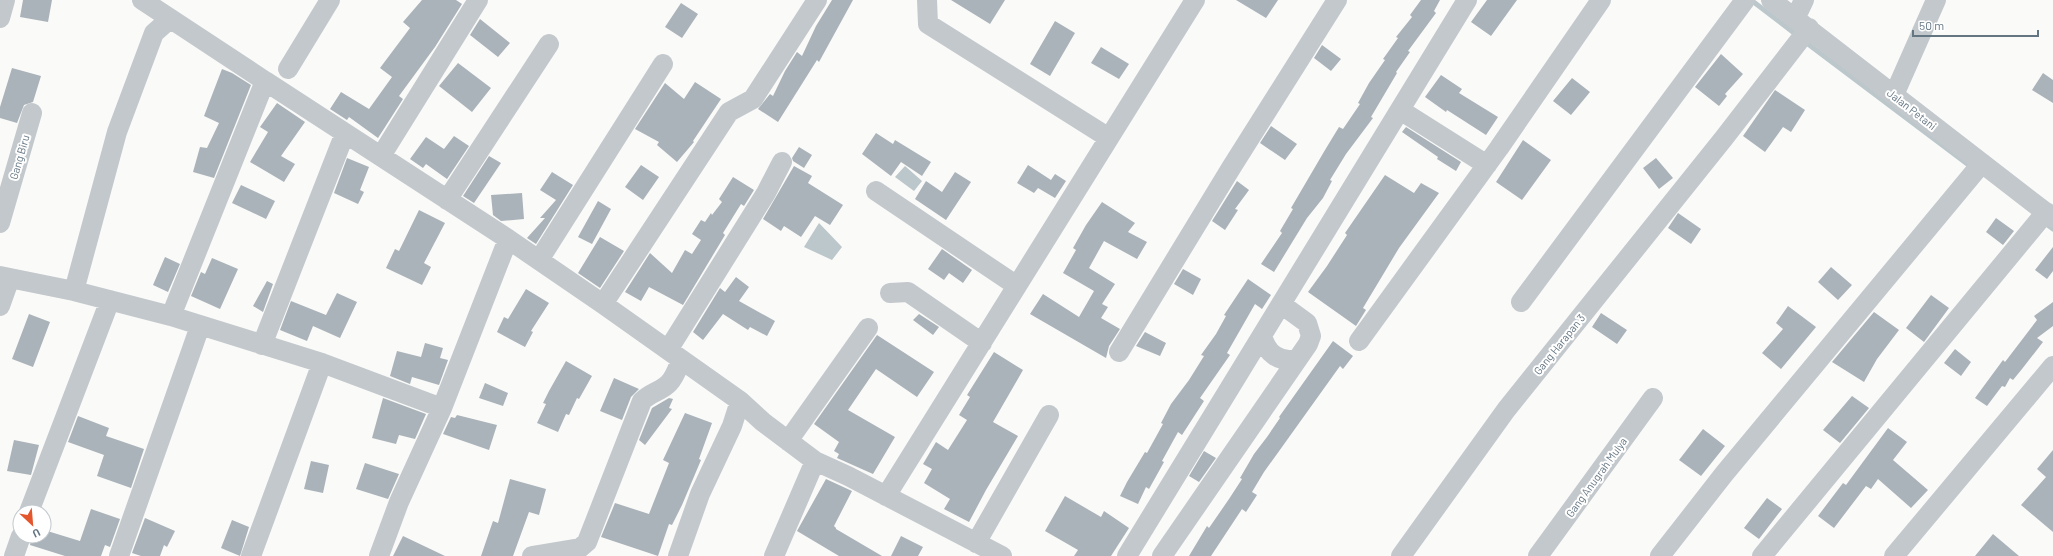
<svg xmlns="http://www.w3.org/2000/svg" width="2053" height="556" font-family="Barlow,sans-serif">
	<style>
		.water { fill: #bbc7cb }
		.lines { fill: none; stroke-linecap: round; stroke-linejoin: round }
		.stream { stroke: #bbc7cb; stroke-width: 5 }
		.building { fill: #aab3b9 }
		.minor { stroke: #c3c8cc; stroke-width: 20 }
		.labels { text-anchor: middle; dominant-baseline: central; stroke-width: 4; stroke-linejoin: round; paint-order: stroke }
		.street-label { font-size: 11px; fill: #657683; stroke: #fff }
	</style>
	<rect width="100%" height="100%" fill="#fafaf8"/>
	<path class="water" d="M905,166L922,181L914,191L895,177Z
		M819,223L842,247L832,260L804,247Z"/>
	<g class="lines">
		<path class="stream" d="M1751,0L1798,36
			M1804,41L1970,166
			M2045,223L2053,229"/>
	</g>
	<path class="building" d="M23,0H52L48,22L20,17Z
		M422,0H456L462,4L435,47L399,96L403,99L378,138L349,117L347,120L330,109L341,92L369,109L392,77L380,68L410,28L403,22Z
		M832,0H853L819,62L817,60L778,122L758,109L770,94L773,96L785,71L797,52L802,56L816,26Z
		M951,0H1005L990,24Z
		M1236,0H1278L1266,18Z
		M1421,0H1440L1434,11L1436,13L1408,51L1410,52L1396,72L1397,73L1371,117L1373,118L1346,154L1330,180L1332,181L1323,198L1307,218L1274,272L1261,264L1282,233L1280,231L1293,209L1291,208L1325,150L1339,127L1343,129L1360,104L1358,103L1369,83L1385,60L1383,59L1398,38L1396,37L1412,17L1410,15Z
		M1487,0H1517L1491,36L1471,22Z
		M681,3L698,14L682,38L665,27Z
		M480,19L510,43L498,57L470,35Z
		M1055,21L1075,33L1050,76L1030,64Z
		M1322,45L1341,59L1331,71L1314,58Z
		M1101,47L1129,64L1119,79L1091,63Z
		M1721,54L1743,74L1725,94L1727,96L1719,106L1695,87Z
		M458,63L491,88L472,112L439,86Z
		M12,68L41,76L33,102L24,105L17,123L0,118V107Z
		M222,69L232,73L251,85L214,178L193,172L200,147L207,148L219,123L204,116Z
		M2043,73L2053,80V103L2032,90Z
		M1441,75L1462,89L1459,93L1498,117L1486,135L1447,110L1446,112L1425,97Z
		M1572,78L1590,92L1571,115L1553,101Z
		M695,82L721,99L693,141L694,142L677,162L657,145L659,142L635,129L665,83L684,99Z
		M1775,90L1805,110L1791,132L1783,127L1765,152L1743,136Z
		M277,103L305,122L281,156L295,164L284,182L250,162L268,132L260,127Z
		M1271,126L1297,144L1285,160L1260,143Z
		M1406,127L1461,162L1456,171L1437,159L1438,157L1402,132Z
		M876,133L893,144L895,140L931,162L922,176L901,162L891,176L862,154Z
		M454,136L469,146L447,179L426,164L423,168L410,159L426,137L444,149Z
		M1523,140L1551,160L1522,200L1496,182Z
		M799,147L812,155L804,168L793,161L792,158Z
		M489,156L501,163L474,203L463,196Z
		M347,158L369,167L360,190L364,192L358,204L334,193Z
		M1656,158L1673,178L1659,189L1643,168Z
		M641,165L659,177L643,200L625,187Z
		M1028,165L1051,180L1055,174L1066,181L1055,198L1038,188L1034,193L1017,183Z
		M794,166L812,176L808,183L843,205L830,225L815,216L801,237L784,226L781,231L763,219Z
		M552,172L573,185L536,244L527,238L545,218H540L556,200L540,190Z
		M955,172L971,182L946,220L915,199L926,181L942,192Z
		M1385,175L1414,193L1421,183L1439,193L1399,248L1363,308L1366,310L1356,326L1308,292L1327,266L1347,235L1345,233Z
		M733,177L754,190L744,206L741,204L723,233L725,235L683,305L649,287L641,301L625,292L650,253L672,273L685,250L692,254L701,240L692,234L701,220L705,222L711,213L712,215L722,202L719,199Z
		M1237,181L1249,190L1235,209L1238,210L1225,230L1212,221Z
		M241,185L275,201L266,219L232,203Z
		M522,193L524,219L501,221L493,215L491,195Z
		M598,201L611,209L592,244L578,237Z
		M1102,202L1135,223L1128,232L1147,242L1137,259L1104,241L1089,268L1115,284L1102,304L1108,307L1101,318L1120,329L1109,346L1106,358L1030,314L1043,294L1079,317L1094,291L1063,273L1076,250L1073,248L1086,225Z
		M419,210L445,223L424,263L431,267L422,285L386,268L395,249L399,251Z
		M1678,213L1701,229L1691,244L1668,228Z
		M1996,218L2014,231L2003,245L1986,232Z
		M600,237L624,251L600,288L578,273Z
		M2053,247V271L2047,279L2035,270Z
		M942,249L972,270L963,283L949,273L944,280L928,269Z
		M165,257L180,264L168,292L153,285Z
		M212,258L238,269L220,309L191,296L201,272L205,274Z
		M1831,267L1852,285L1838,300L1818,282Z
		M1183,269L1201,279L1193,295L1174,284Z
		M736,277L749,287L739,301L775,321L767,336L750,327L748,330L723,314L703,340L693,332L720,288L725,292Z
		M1248,279L1271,295L1262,309L1255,304L1227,353L1230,355L1200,398L1204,401L1182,435L1178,432L1162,461L1164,462L1149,489L1146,487L1138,504L1120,496L1127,482L1145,452L1147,453L1163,424L1161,423L1171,404L1189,380L1204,356L1201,355L1216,334L1226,316L1224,315Z
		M267,281L273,284L263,312L253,306Z
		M526,289L549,303L531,331L533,332L525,347L497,332L504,317L508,319Z
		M337,293L357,302L340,338L313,326L307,341L280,330L291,301L326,315Z
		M1931,295L1949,308L1924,342L1906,328Z
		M2053,302V326L2037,338L2043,342L2022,369L2013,380L2010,378L2005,387L2002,386L1987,406L1975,398L2003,360L2005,362L2037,320L2034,316Z
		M1788,306L1816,327L1781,369L1762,353L1783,329L1776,323Z
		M1874,312L1899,330L1877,359L1864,382L1832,362Z
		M1601,313L1627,330L1617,344L1592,327Z
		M29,314L50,322L33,367L12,359Z
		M919,314L939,327L933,335L913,320Z
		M1145,332L1166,343L1160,356L1136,346Z
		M877,335L934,372L917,397L876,369L848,410L895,437L873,474L837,458L839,454L834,451L839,442L814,424Z
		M1333,341L1353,356L1343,369L1340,366L1264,472L1252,492L1257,495L1246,512L1242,509L1211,556H1189L1207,526L1209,528L1229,499L1242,479L1240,478L1254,454L1267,437L1280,418L1279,417Z
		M425,343L443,348L440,358L448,360L439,385L412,377L410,384L390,376L397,351L421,357Z
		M1955,349L1971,362L1961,376L1944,363Z
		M994,352L1023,370L993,422L1018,436L986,490L969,522L944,509L950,499L924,483L932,469L923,464L936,442L948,450L967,420L959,415L970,397L967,395Z
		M566,361L592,376L579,399L577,398L569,415L566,414L558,432L537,423L546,404L543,403L549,391Z
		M614,378L639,389L631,397L622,420L600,411Z
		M485,383L508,393L503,406L479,398Z
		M1852,396L1869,408L1840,443L1823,430Z
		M383,398L426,414L415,439L399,435L396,444L372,438Z
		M669,398L673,399L669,408L672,409L645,445L639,440L652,408Z
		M685,413L712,423L699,459L701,460L682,505L672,525L669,524L658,556L601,537L615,503L649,514L669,463L663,460Z
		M457,415L497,425L489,450L443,434L451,417L455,418Z
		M78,416L109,428L106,436L144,449L131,488L97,476L104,455L68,442Z
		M1888,428L1907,442L1893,460L1928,490L1911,508L1878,479L1871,489L1866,486L1834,528L1818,516L1843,483L1846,485Z
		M1703,429L1725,446L1701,476L1679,460Z
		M14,440L39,445L31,475L7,471Z
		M2053,450V532L2021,505L2046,477L2037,469Z
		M1204,451L1216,458L1199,482L1189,476Z
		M311,461L329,465L323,493L304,489Z
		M365,463L399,474L388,499L356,489Z
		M510,479L546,489L539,515L529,512L513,556H481L493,521L498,523Z
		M826,479L852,491L834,526L836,528V529L882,556H839L797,531Z
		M1065,496L1101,517L1104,511L1129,528L1111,556H1074L1078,550L1045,531Z
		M1767,498L1782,509L1759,539L1744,528Z
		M91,509L120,519L110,547L105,545L101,556H65L30,545L32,536H44V530L80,541Z
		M145,518L175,531L167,547L164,545L160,556H141L132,553Z
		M232,520L249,527L240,556L221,548Z
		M1993,534L2019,556H1975Z
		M403,536L445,556H393Z
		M901,536L923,547L918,556H891Z"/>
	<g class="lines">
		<path class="minor" d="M142,0L265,81
			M927,0L928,24L1109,138
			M1771,0L2053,218
			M0,18L5,0
			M1795,19L1804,0
			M288,69L330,0
			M1894,95L1936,0
			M1400,110L1487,165
			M381,156L478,0
			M876,191L1017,286
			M447,200L549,44
			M0,223L32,113
			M539,260L663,64
			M0,276L74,291L171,316L322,363L442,408L508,239
			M74,291L117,132L154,33L170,19
			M890,293L908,292L982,343
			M1521,302L1745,0
			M603,304L729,112L753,99L817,0
			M0,306L10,278
			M171,316L265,81L508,239L603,304L740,401L763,422L815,461L848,476L1002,556
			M1262,335C1266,353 1279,363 1297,359
			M1359,341L1499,148L1601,0
			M262,345L345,133
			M668,350L766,193L782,162
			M1119,352L1231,168L1337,0
			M788,441L868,328
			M886,496L1195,0
			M29,512L110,300
			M976,543L1049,415
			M14,556L21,536
			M119,556L200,326
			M251,556L322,363
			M379,556L399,502L442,408
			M532,556L580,548L587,542L642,401C651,392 662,391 669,383C675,377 678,367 681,360
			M678,556L700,494L732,426L740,401
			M774,556L815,461
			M1127,556L1467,0
			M1162,556L1308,344L1311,336L1307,323L1281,304
			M1401,556L1506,410L1724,138L1809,28
			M1538,556L1653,398
			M1660,556L1724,474L1982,163
			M1762,556L2046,212
			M1894,556L2053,366"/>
	</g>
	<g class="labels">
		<g class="street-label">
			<text transform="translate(1912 109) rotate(38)">Jalan Petani</text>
			<text transform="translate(19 157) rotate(-74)">Gang Biru</text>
			<text transform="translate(1559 344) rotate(-51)">Gang Harapan 3</text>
			<text transform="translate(1596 477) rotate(-54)">Gang Anugrah Mulya</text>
		</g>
	</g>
	<g transform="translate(32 524) rotate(154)"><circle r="19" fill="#ffffff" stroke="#c1c8cd"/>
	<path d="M0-3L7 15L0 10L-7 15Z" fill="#e4572e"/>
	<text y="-6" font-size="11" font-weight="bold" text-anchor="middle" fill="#657683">U</text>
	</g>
	<path d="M1913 30v6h125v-6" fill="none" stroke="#657683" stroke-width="2"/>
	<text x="1919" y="30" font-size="12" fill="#657683" stroke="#ffffff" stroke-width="3" paint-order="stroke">50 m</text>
</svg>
